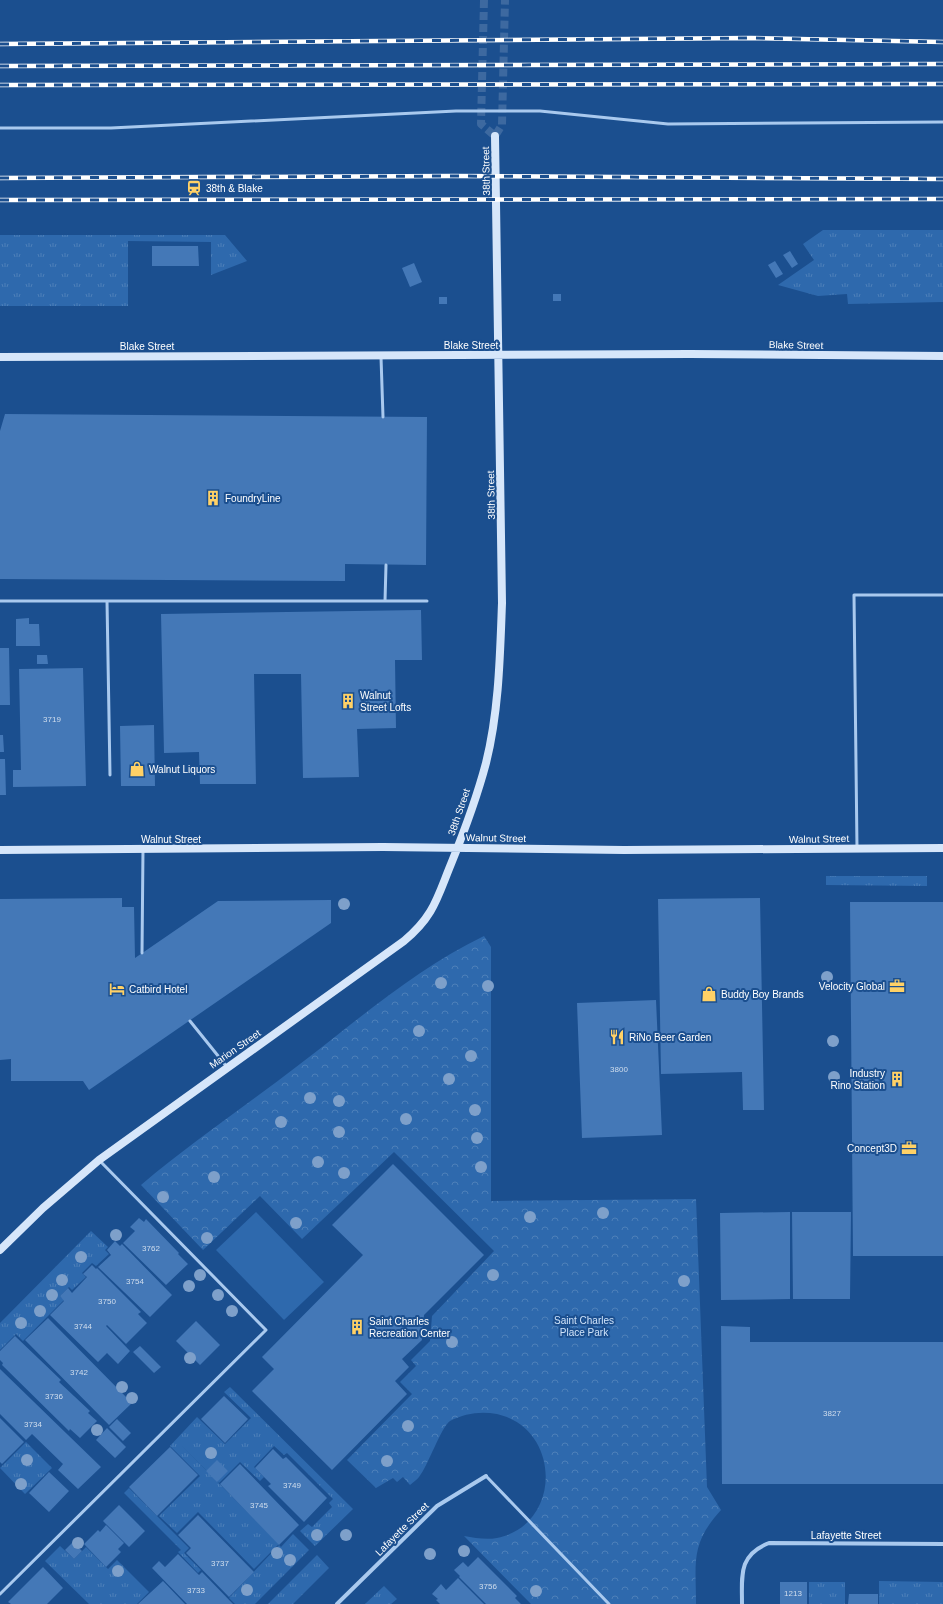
<svg xmlns="http://www.w3.org/2000/svg" width="943" height="1604" font-family="Helvetica,sans-serif">
	<style>
		.grass { fill: url(#grass-tufts) }
		.park { fill: url(#park-crowns) }
		.garden { fill: #2e69ad }
		.building { fill: #4478b7 }
		.lines { fill: none; stroke-linecap: round; stroke-linejoin: round }
		.secondary-tunnel { stroke: #3d69a0; stroke-width: 8; stroke-dasharray: 8 4; stroke-linecap: butt }
		.lane { stroke: #a9c9ee; stroke-width: 3 }
		.street { stroke: #a9c9ee; stroke-width: 4 }
		.secondary { stroke: #d6e6fa; stroke-width: 8 }
		.rail-casing { stroke: #fff; stroke-width: 4.5 }
		.rail { stroke: #1b4f8f; stroke-width: 3; stroke-dasharray: 9; stroke-linecap: butt }
		.tree { fill: #7ea0ca }
		.labels { text-anchor: middle; dominant-baseline: central; stroke-width: 4; stroke-linejoin: round; paint-order: stroke }
		.number-label { font-size: 8px; fill: #d0dded }
		.street-label { font-size: 10px; fill: #fff; stroke: #1b4f8f }
		.poi-label { font-size: 10px; fill: #fff; stroke: #1b4f8f; text-anchor: start }
		.park-label { font-size: 10px; fill: #cfe3fa; stroke: #1b4f8f }
	</style>
	<defs>
		<pattern id="grass-tufts" width="24" height="20" patternUnits="userSpaceOnUse"><rect width="24" height="20" fill="#2e69ad"/><path d="M3 7l-1-3M5 7V3M7 7l1-3M15 17l-1-3M17 17v-4M19 17l1-3" fill="none" stroke="#4d80b9"/></pattern>
		<pattern id="park-crowns" width="20" height="18" patternUnits="userSpaceOnUse"><rect width="20" height="18" fill="#2e69ad"/><path d="M2 6a3 3 0 1 1 6 0M12 15a3 3 0 1 1 6 0" fill="none" stroke="#4d80b9"/></pattern>
	</defs>
	<rect width="100%" height="100%" fill="#1b4f8f"/>
	<path class="grass" d="M823,230H943V302L848,304L847,294L818,296L778,285L814,260L803,244Z
		M0,235H225L247,261L211,275V242L128,241V306H0Z
		M826,876H927V886L826,885Z
		M91,1231L108,1247L105,1250L109,1254L96,1266L92,1263L82,1273L86,1277L72,1290L69,1287L60,1296L64,1300L23,1341L16,1334L0,1350V1323Z
		M230,1387L353,1509L315,1546L300,1531L308,1524L312,1527L332,1507L329,1503L333,1499L287,1453L284,1455L274,1446L254,1467L264,1477L260,1481L240,1462L219,1483L181,1445L279,1544L254,1569L198,1512L177,1533L159,1516L200,1476L170,1446L197,1417L225,1444L251,1418L224,1392Z
		M26,1442L52,1468L25,1494L0,1468Z
		M129,1488L189,1548L184,1553L201,1570L198,1573L178,1552L181,1550L124,1493Z
		M293,1534L309,1550L255,1604H235L229,1598L279,1545L281,1547Z
		M60,1546L74,1559L86,1547L108,1569L117,1560L149,1592L137,1604H89L45,1561Z
		M317,1555L329,1568L293,1604H268Z
		M879,1581L943,1582V1604H879Z
		M809,1582H845V1604H809Z
		M384,1586L397,1599L391,1604H365Z"/>
	<path class="park" d="M484,936L491,947V1201L696,1199L707,1487L721,1510C690,1544 696,1562 696,1604H531L464,1536C475,1538 486,1540 497,1538C562,1525 562,1429 497,1414C481,1411 465,1413 450,1421C441,1427 428,1466 419,1477C417,1480 413,1482 410,1485L403,1477L397,1482L393,1478L376,1488L347,1460L412,1394L400,1382L416,1366L411,1360L430,1341L432,1316L494,1251L394,1152L302,1239L260,1196L203,1250L141,1185C192,1142 247,1105 300,1064C359,1019 417,968 484,936Z"/>
	<path class="garden" d="M256,1212L324,1282L284,1320L216,1250Z"/>
	<path class="building" d="M152,246H198L199,266H152Z
		M790,251L798,264L792,268L783,255Z
		M775,261L783,274L776,278L768,265Z
		M414,263L422,282L410,287L402,268Z
		M553,294H561V301H553Z
		M439,297H447V304H439Z
		M5,414L427,417L426,565L345,564V581L0,579V431Z
		M421,610L422,660H395L396,728L357,729L359,777L303,778L301,674H254L256,784H200L199,752L164,753L161,614Z
		M29,618V624H39L40,646H16V619Z
		M0,648H9L10,705H0Z
		M37,655H47L48,664H37Z
		M83,668L86,786L13,787V770H21L19,669Z
		M154,725L155,786H121L120,726Z
		M0,735H3L4,752H0Z
		M0,759H5L6,795H0Z
		M122,898V907H134L135,958L218,901L331,900V923L89,1090L83,1081H11V1059L0,1060V899Z
		M760,898L764,1110H743L742,1072L661,1074L658,899Z
		M850,902H943V1256H853Z
		M656,1000L662,1135L582,1138L577,1003Z
		M393,1164L484,1255L424,1315L422,1340L402,1359L409,1367L395,1381L407,1394L332,1470L252,1391L274,1369L262,1357L363,1255L332,1225Z
		M790,1212V1299L721,1300L720,1213Z
		M792,1212H851L850,1299H793Z
		M139,1218L144,1222L146,1219L179,1253L178,1254L188,1264L166,1285L123,1243L135,1231L130,1227Z
		M115,1241L120,1246L122,1244L172,1295L150,1317L98,1267L111,1255L107,1250Z
		M92,1265L96,1269L97,1268L141,1312L138,1314L147,1323L126,1344L107,1325L106,1326L130,1351L118,1364L107,1353L98,1362L50,1315L64,1301L60,1296L68,1288L72,1293L87,1277L83,1274Z
		M48,1318L132,1403L109,1425L25,1340Z
		M196,1321L220,1345L200,1365L176,1341Z
		M721,1326L750,1327V1342H943V1484H722Z
		M15,1336L61,1380L59,1382L90,1411L88,1413L97,1421L80,1438L70,1429L69,1431L2,1365L3,1363L0,1360V1351Z
		M140,1346L161,1367L154,1373L133,1352Z
		M0,1369L101,1467L78,1489L58,1470L63,1464L32,1434L26,1440L0,1414Z
		M224,1396L248,1419L225,1443L201,1419Z
		M0,1418L24,1442L2,1464L0,1462Z
		M117,1419L131,1433L123,1441L109,1427Z
		M107,1428L126,1447L115,1458L96,1440Z
		M170,1447L198,1475L157,1516L129,1487Z
		M273,1449L283,1459L286,1457L327,1498L304,1522L268,1486L271,1484L255,1468Z
		M217,1460L228,1471L217,1482L206,1471Z
		M240,1464L299,1525L279,1545L220,1484Z
		M49,1472L69,1491L49,1512L29,1493Z
		M119,1505L145,1531L129,1547L103,1521Z
		M198,1515L254,1572L229,1597L186,1553L191,1548L178,1535Z
		M106,1525L124,1543L118,1549L121,1552L106,1567L84,1544L98,1530L100,1532Z
		M73,1542L82,1551L74,1559L65,1550Z
		M178,1554L199,1575L202,1572L233,1604H187L152,1568L159,1561L165,1567Z
		M478,1557L517,1596L515,1598L521,1604H486L459,1577L460,1576L454,1570L463,1562L468,1567Z
		M43,1567L63,1588L47,1604H11L8,1602Z
		M458,1578L484,1604H440L436,1600L438,1599L432,1594L441,1584L446,1590Z
		M163,1581L185,1604H138Z
		M780,1582H807V1604H780Z
		M849,1594H878V1604H848Z"/>
	<g class="lines">
		<path class="secondary-tunnel" d="M484,0L481,124L495,136L502,125L505,0"/>
		<path class="lane" d="M0,128H111L456,111H540L668,124L943,122
			M381,357L383,417
			M0,601H427
			M107,601L110,775
			M385,601L386,565
			M857,848L854,595H943
			M142,953L143,849
			M190,1021L227,1067
			M486,1476L609,1604
			M0,1594L266,1330L99,1160"/>
		<path class="street" d="M337,1604L437,1506L486,1476
			M742,1604C742,1576 738,1555 769,1543L943,1544"/>
		<path class="secondary" d="M0,357L690,354L943,356
			M0,850L383,847L624,850L943,848
			M0,1250L43,1208L99,1160L404,941C434,916 437,898 451,864C464,832 477,797 486,763C499,711 500,656 502,603L495,136"/>
		<g class="rail-casing">
			<path id="rail" d="M0,44L751,38L943,42
				M0,66L943,64
				M0,85L943,84
				M0,178L452,176L943,179
				M0,200L943,199"/>
		</g>
		<use href="#rail" class="rail"/>
	</g>
	<g class="tree">
		<circle cx="344" cy="904" r="6"/>
		<circle cx="827" cy="977" r="6"/>
		<circle cx="441" cy="983" r="6"/>
		<circle cx="488" cy="986" r="6"/>
		<circle cx="419" cy="1031" r="6"/>
		<circle cx="833" cy="1041" r="6"/>
		<circle cx="471" cy="1056" r="6"/>
		<circle cx="834" cy="1077" r="6"/>
		<circle cx="449" cy="1079" r="6"/>
		<circle cx="310" cy="1098" r="6"/>
		<circle cx="339" cy="1101" r="6"/>
		<circle cx="475" cy="1110" r="6"/>
		<circle cx="406" cy="1119" r="6"/>
		<circle cx="281" cy="1122" r="6"/>
		<circle cx="339" cy="1132" r="6"/>
		<circle cx="477" cy="1138" r="6"/>
		<circle cx="318" cy="1162" r="6"/>
		<circle cx="481" cy="1167" r="6"/>
		<circle cx="344" cy="1173" r="6"/>
		<circle cx="214" cy="1177" r="6"/>
		<circle cx="163" cy="1197" r="6"/>
		<circle cx="603" cy="1213" r="6"/>
		<circle cx="530" cy="1217" r="6"/>
		<circle cx="296" cy="1223" r="6"/>
		<circle cx="116" cy="1235" r="6"/>
		<circle cx="207" cy="1238" r="6"/>
		<circle cx="81" cy="1257" r="6"/>
		<circle cx="200" cy="1275" r="6"/>
		<circle cx="493" cy="1275" r="6"/>
		<circle cx="62" cy="1280" r="6"/>
		<circle cx="684" cy="1281" r="6"/>
		<circle cx="189" cy="1286" r="6"/>
		<circle cx="52" cy="1295" r="6"/>
		<circle cx="218" cy="1295" r="6"/>
		<circle cx="40" cy="1311" r="6"/>
		<circle cx="232" cy="1311" r="6"/>
		<circle cx="21" cy="1323" r="6"/>
		<circle cx="452" cy="1342" r="6"/>
		<circle cx="190" cy="1358" r="6"/>
		<circle cx="122" cy="1387" r="6"/>
		<circle cx="132" cy="1398" r="6"/>
		<circle cx="408" cy="1426" r="6"/>
		<circle cx="97" cy="1430" r="6"/>
		<circle cx="211" cy="1453" r="6"/>
		<circle cx="27" cy="1460" r="6"/>
		<circle cx="387" cy="1461" r="6"/>
		<circle cx="21" cy="1484" r="6"/>
		<circle cx="317" cy="1535" r="6"/>
		<circle cx="346" cy="1535" r="6"/>
		<circle cx="78" cy="1543" r="6"/>
		<circle cx="464" cy="1551" r="6"/>
		<circle cx="277" cy="1553" r="6"/>
		<circle cx="430" cy="1554" r="6"/>
		<circle cx="290" cy="1560" r="6"/>
		<circle cx="118" cy="1571" r="6"/>
		<circle cx="247" cy="1590" r="6"/>
		<circle cx="536" cy="1591" r="6"/>
	</g>
	<defs>
		<g id="station-bare" transform="scale(1.2)"><path d="M-3-6H3Q5-6 5-4V2Q5 4 3 4L4.5 6H3L1.5 4h-3L-3 6H-4.5L-3 4Q-5 4-5 2V-4Q-5-6-3-6ZM-3.5-4v3h7v-3ZM-3.5 1v1.5H-2V1ZM2 1v1.5H3.5V1Z" fill="#ffd166" stroke="#1b4f8f" stroke-width="2.5" paint-order="stroke"/></g>
		<g id="building-bare" transform="scale(1.2)"><path d="M-4-6H4V6H1V3H-1V6H-4ZM-2.5-4.3h1.7v1.8h-1.7ZM.8-4.3h1.7v1.8H.8ZM-2.5-1h1.7V.8h-1.7ZM.8-1h1.7V.8H.8Z" fill="#ffd166" stroke="#1b4f8f" stroke-width="2.5" paint-order="stroke"/></g>
		<g id="shop-bare" transform="scale(1.2)"><path d="M-5-2.5h2.3a2.7 3.5 0 0 1 5.4 0H5L5.5 6h-11ZM-1.5-2.5h3a1.5 2.3 0 0 0-3 0Z" fill="#ffd166" stroke="#1b4f8f" stroke-width="2.5" paint-order="stroke"/></g>
		<g id="office-bare" transform="scale(1.2)"><path d="M-6-3h4V-5.5h4V-3h4V5H-6ZM-1-4.5V-3h2v-1.5ZM-6 0V1H6V0Z" fill="#ffd166" stroke="#1b4f8f" stroke-width="2.5" paint-order="stroke"/></g>
		<g id="hotel-bare" transform="scale(1.2)"><path d="M-6-4.5h1.5V1H6V5H4.5V3h-9V5H-6ZM-4 0a1.8 1.8 0 1 1 3.6 0ZM.5 0V-2.5h3Q6-2.5 6 0Z" fill="#ffd166" stroke="#1b4f8f" stroke-width="2.5" paint-order="stroke"/></g>
		<g id="restaurant-bare" transform="scale(1.2)"><path d="M-5-6h1v4h1v-4h1v4h1v-4h1v5L-1.5 .5V6h-2V.5L-5-1ZM5-6V6H3V1.5H1.5Q1.5-4 5-6Z" fill="#ffd166" stroke="#1b4f8f" stroke-width="2.5" paint-order="stroke"/></g>
	</defs>
	<g fill-rule="evenodd">
		<use href="#station-bare" x="194" y="188"/>
		<use href="#building-bare" x="213" y="498"/>
		<use href="#building-bare" x="348" y="701"/>
		<use href="#shop-bare" x="137" y="769"/>
		<use href="#office-bare" x="897" y="986"/>
		<use href="#hotel-bare" x="117" y="989"/>
		<use href="#shop-bare" x="709" y="994"/>
		<use href="#restaurant-bare" x="617" y="1037"/>
		<use href="#building-bare" x="897" y="1079"/>
		<use href="#office-bare" x="909" y="1148"/>
		<use href="#building-bare" x="357" y="1327"/>
	</g>
	<g class="labels">
		<g class="number-label">
			<text x="52" y="719">3719</text>
			<text x="619" y="1069">3800</text>
			<text x="151" y="1248">3762</text>
			<text x="135" y="1281">3754</text>
			<text x="107" y="1301">3750</text>
			<text x="83" y="1326">3744</text>
			<text x="79" y="1372">3742</text>
			<text x="54" y="1396">3736</text>
			<text x="832" y="1413">3827</text>
			<text x="33" y="1424">3734</text>
			<text x="292" y="1485">3749</text>
			<text x="259" y="1505">3745</text>
			<text x="220" y="1563">3737</text>
			<text x="488" y="1586">3756</text>
			<text x="196" y="1590">3733</text>
			<text x="793" y="1593">1213</text>
		</g>
		<g class="street-label">
			<text transform="translate(486 171) rotate(-91)">38th Street</text>
			<text x="471" y="345">Blake Street</text>
			<text transform="translate(796 345) rotate(1)">Blake Street</text>
			<text x="147" y="346">Blake Street</text>
			<text transform="translate(491 495) rotate(-91)">38th Street</text>
			<text transform="translate(459 812) rotate(-71)">38th Street</text>
			<text transform="translate(496 838) rotate(1)">Walnut Street</text>
			<text x="171" y="839">Walnut Street</text>
			<text transform="translate(819 839) rotate(-1)">Walnut Street</text>
			<text transform="translate(235 1049) rotate(-35)">Marion Street</text>
			<text transform="translate(402 1529) rotate(-45)">Lafayette Street</text>
			<text x="846" y="1535">Lafayette Street</text>
		</g>
		<g class="poi-label">
			<text x="206" y="188">38th &amp; Blake</text>
			<text x="225" y="498">FoundryLine</text>
			<text x="360" y="695">Walnut<tspan x="360" dy="12">Street Lofts</tspan></text>
			<text x="149" y="769">Walnut Liquors</text>
			<text x="885" y="986" text-anchor="end">Velocity Global</text>
			<text x="129" y="989">Catbird Hotel</text>
			<text x="721" y="994">Buddy Boy Brands</text>
			<text x="629" y="1037">RiNo Beer Garden</text>
			<text x="885" y="1073" text-anchor="end">Industry<tspan x="885" dy="12">Rino Station</tspan></text>
			<text x="897" y="1148" text-anchor="end">Concept3D</text>
			<text x="369" y="1321">Saint Charles<tspan x="369" dy="12">Recreation Center</tspan></text>
		</g>
		<g class="park-label">
			<text x="584" y="1320">Saint Charles<tspan x="584" dy="12">Place Park</tspan></text>
		</g>
	</g>
</svg>
